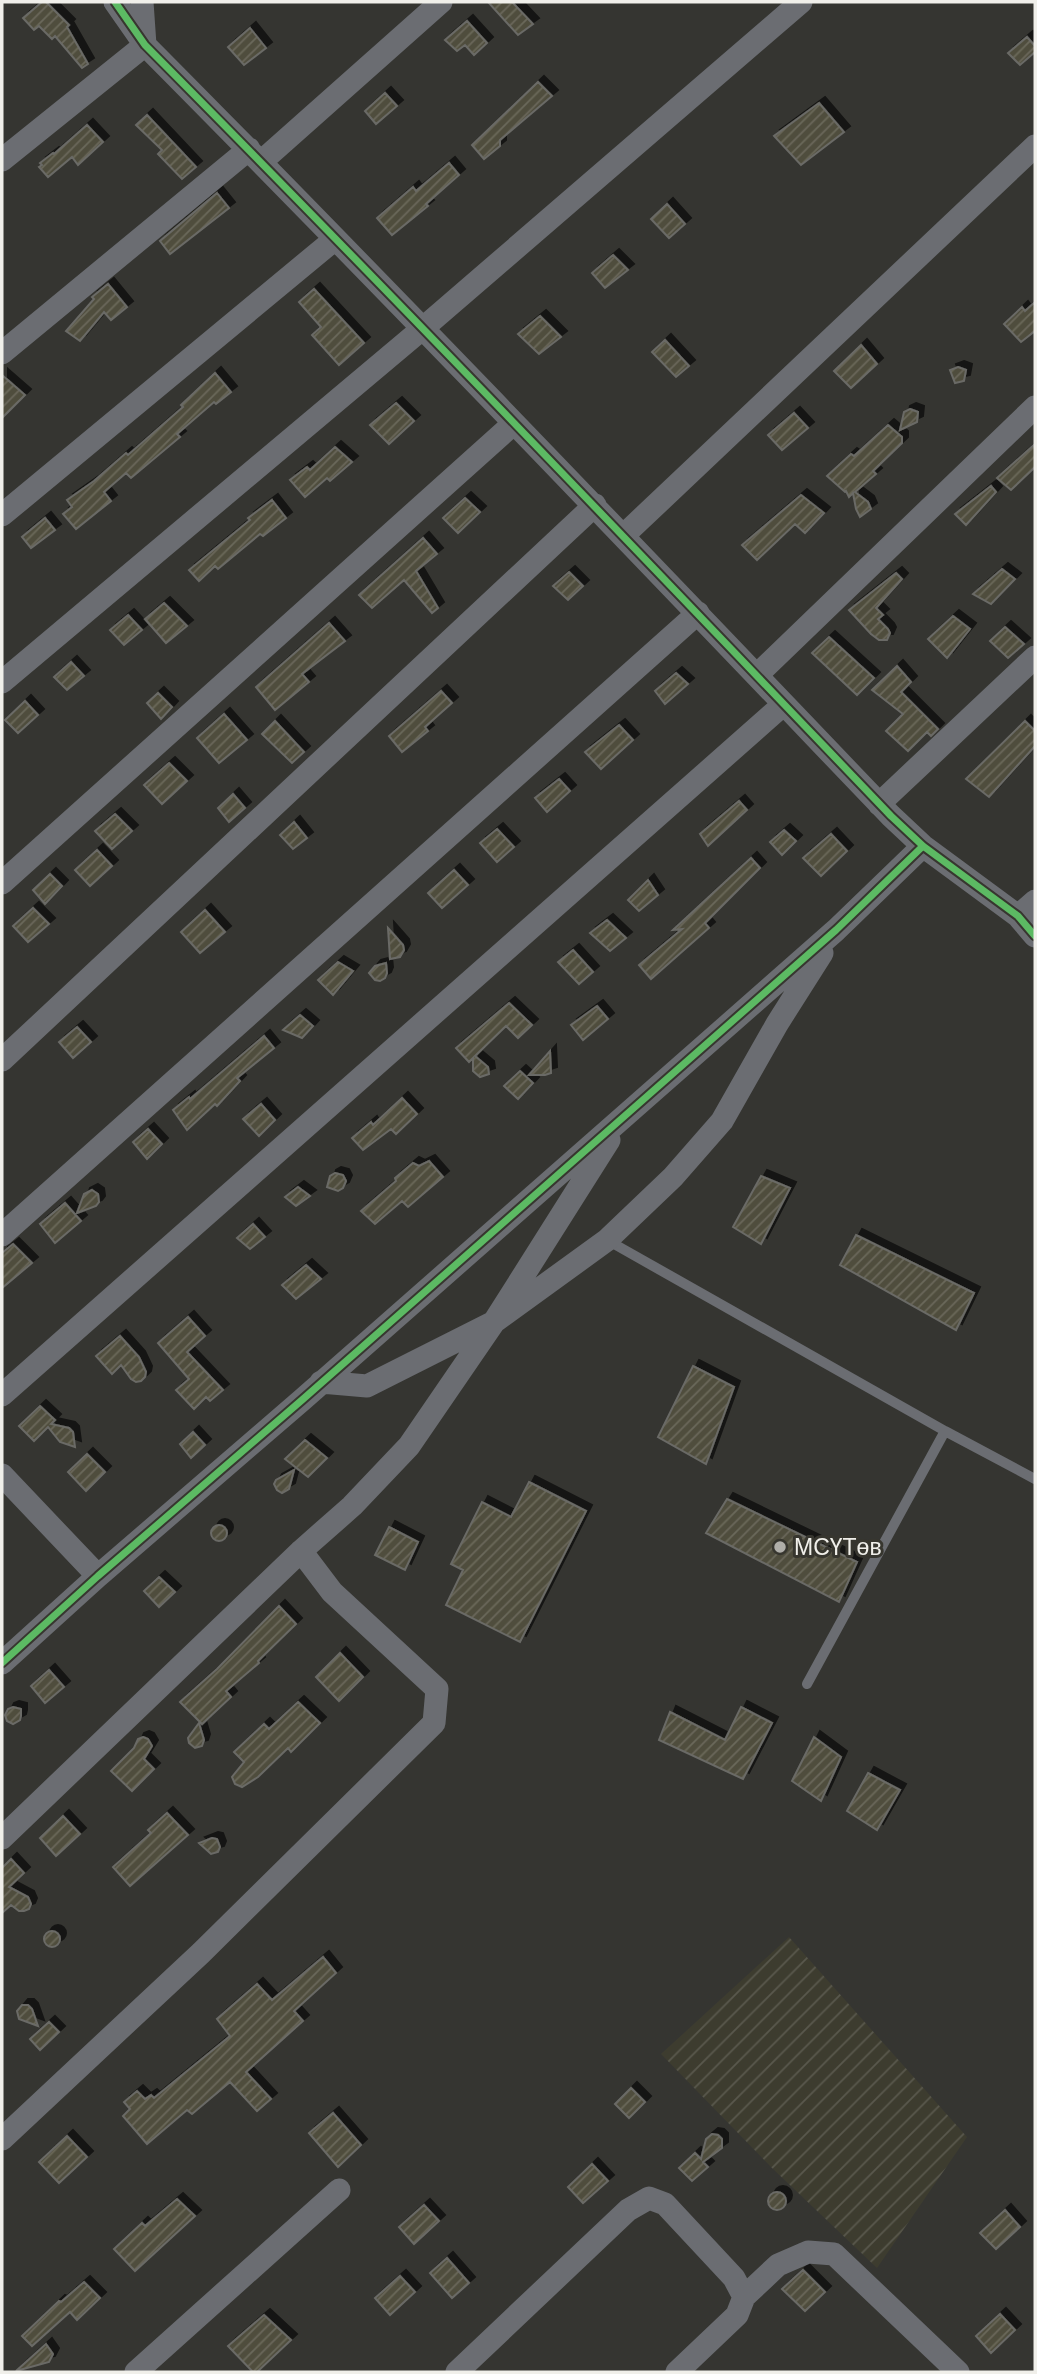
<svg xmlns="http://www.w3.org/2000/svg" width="1037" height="2374" font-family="'Work Sans',sans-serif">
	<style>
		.industrial { fill: url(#industrial-furrows) }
		.building { fill: url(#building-hatch); stroke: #6a6a66; stroke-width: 2; filter: url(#shadow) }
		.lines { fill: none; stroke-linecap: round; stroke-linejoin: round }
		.lane { stroke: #6b6d72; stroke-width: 10 }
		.street { stroke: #6b6d72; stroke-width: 23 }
		.cycleway-casing { stroke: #37362f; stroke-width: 11 }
		.cycleway { stroke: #5cba63; stroke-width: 7 }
		.poi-dot { fill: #afaea9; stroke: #37362f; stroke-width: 2.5 }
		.labels { text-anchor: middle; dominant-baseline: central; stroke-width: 6; stroke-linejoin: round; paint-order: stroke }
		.poi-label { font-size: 23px; fill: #f0efea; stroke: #37362f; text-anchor: start }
	</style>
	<defs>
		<pattern id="industrial-furrows" width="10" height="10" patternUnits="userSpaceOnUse" patternTransform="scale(1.75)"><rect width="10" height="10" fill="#3d3c2f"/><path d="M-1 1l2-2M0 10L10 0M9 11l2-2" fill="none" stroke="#59584d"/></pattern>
		<pattern id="building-hatch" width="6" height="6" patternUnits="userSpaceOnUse" patternTransform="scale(1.75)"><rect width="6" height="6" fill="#504e3e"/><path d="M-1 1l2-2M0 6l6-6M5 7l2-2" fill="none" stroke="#6a685a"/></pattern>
		<filter id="shadow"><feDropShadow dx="6" dy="-6" stdDeviation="0" flood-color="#0009"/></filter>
	</defs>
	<rect width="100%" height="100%" fill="#353531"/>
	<path class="industrial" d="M789,1937L967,2137L877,2268L772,2168L661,2054Z"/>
	<path class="building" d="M42,2H46L69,25L67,27L88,64L82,68L55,36L52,39L39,26L34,30L23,18Z
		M488,2H512L533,24L518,35Z
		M467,21L487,43L474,55L465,45L457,51L445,40Z
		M250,28L266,48L244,65L228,47Z
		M1027,37L1035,46V52L1020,65L1008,53Z
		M538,82L552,96L500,140V146L484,159L472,145Z
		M385,93L397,106L376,124L365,111Z
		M819,103L844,132L801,165L774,136Z
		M147,115L196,167L182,179L158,154L162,150L136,125Z
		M87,125L103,142L78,165L72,157L48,177L39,167L42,165L40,163L53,153L54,154Z
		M449,163L459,175L426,204L428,206L392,235L377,218L413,187L416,191Z
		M217,193L229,208L170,254L160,241Z
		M667,204L685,224L669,238L651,219Z
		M613,255L628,270L605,288L592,273Z
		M108,284L127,307L111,320L104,312L80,341L66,331L94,299L92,297Z
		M314,289L364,343L339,365L312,335L321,327L299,302Z
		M1035,302V331L1021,342L1004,324L1022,307L1025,311Z
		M540,316L561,337L539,354L518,334Z
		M665,340L689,366L676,377L652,352Z
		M861,345L877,364L851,388L834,371Z
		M958,367L966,370L964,381L955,383L950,370Z
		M215,373L231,392L216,404L214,402L177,434L180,437L131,478L126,473L104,492L111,501L76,529L63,514L72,507L67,500L94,481L126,453L128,455L183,407L181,405Z
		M2,375L25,395L2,418Z
		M396,403L414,421L389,444L370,425Z
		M910,409L918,412L917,422L900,430L904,412Z
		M794,413L808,428L782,450L768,435Z
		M888,425L902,437V443L873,471L876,474L855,492L868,502L871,509L860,517L856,509L853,493L849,497L846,491L845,492L827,476L851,454L854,456Z
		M1035,444V467L1011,490L997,478Z
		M335,447L352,462L330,481L327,478L305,497L290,480L307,467L310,470Z
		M991,486L996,492L966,525L955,514Z
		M801,495L824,513L805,533L795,524L757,560L742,545Z
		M465,498L480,512L458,533L443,518Z
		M272,500L286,518L263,536L260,534L218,569L215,566L199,581L189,570L250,520L248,518Z
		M45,518L55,530L31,548L22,537Z
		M423,538L437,554L416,571L438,608L432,613L404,580L372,608L359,595Z
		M1002,569L1015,579L991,604L973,594Z
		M569,572L583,586L568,600L553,586Z
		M896,573L902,579L876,608L883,615L878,619L888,629L890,633L887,640H879L871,634L849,610Z
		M164,603L187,626L166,643L145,619Z
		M128,615L142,630L124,645L110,630Z
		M953,616L970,629L947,658L928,639Z
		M329,623L345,641L302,674L309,682L275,710L256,687Z
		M1005,627L1024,644L1008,658L990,641Z
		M829,637L874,678L857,695L812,653Z
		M71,662L84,676L67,690L54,677Z
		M897,666L911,682L901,692L938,729L931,736L927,732L908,751L886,731L903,714L872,690Z
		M676,673L688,684L665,704L655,691Z
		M441,691L452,703L425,727L428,731L402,752L389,736Z
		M158,693L172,707L161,719L147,703Z
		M25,701L38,715L18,733L5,720Z
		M224,714L247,740L219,763L197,738Z
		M275,721L304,752L292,763L262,734Z
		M1025,721L1035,731V746L989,797L966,779Z
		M619,725L633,740L601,769L585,752Z
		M169,763L187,781L162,804L144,785Z
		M559,779L570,791L547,812L535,798Z
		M233,794L245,808L229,822L218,808Z
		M739,801L747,810L708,846L700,834Z
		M115,814L132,831L112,849L95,831Z
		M294,822L307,838L293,849L280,835Z
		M497,829L514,847L497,862L480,843Z
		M784,830L796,841L782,855L770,842Z
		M831,834L847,851L821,876L803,858Z
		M97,850L112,866L90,886L75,870Z
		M751,858L760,868L705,923L709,928L651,979L639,965L682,929L673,930Z
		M454,870L468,885L442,908L428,893Z
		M50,874L62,886L45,904L33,890Z
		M648,880L658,895L639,911L628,900Z
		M33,908L49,924L28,942L13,926Z
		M205,910L225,932L200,953L181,932Z
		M607,920L626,938L610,951L590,933Z
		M388,928L403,945L404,950L400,957L390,959Z
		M573,950L593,972L579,984L558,962Z
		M338,962L353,971L333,995L318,980Z
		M386,963L387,973L385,978L380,981L375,980L369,973L375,966Z
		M509,1003L532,1025L518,1038L506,1026L475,1056L488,1067L489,1074L480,1077L473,1071V1058L469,1062L456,1048Z
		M597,1006L608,1019L583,1040L571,1025Z
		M300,1015L313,1026L302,1038L283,1030Z
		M77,1027L91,1042L73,1058L59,1042Z
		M264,1036L274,1048L237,1078L240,1081L217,1106L215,1104L187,1130L173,1110L189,1097L190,1099Z
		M550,1051L551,1073L545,1075H529Z
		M520,1071L533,1083L518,1099L504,1086Z
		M402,1098L417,1114L396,1134L391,1129L363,1150L352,1138L371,1122L373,1125Z
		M261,1104L275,1120L259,1136L243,1119Z
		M148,1129L162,1144L147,1159L133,1142Z
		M429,1161L443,1177L408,1207L402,1201L375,1224L361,1211L396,1181L395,1178L413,1163L419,1166Z
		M335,1173L343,1175L346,1181L343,1188L338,1191L327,1187L330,1176Z
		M761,1176L790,1188L761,1244L733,1227Z
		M298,1187L310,1196L296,1206L285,1197Z
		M92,1190L98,1194L99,1202L96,1206L77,1213L84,1194Z
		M65,1203L81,1221L55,1243L40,1224Z
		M253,1224L265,1237L250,1249L237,1238Z
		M856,1235L974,1293L956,1330L840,1265Z
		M13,1244L32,1263L2,1288V1253Z
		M306,1265L321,1279L296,1299L282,1285Z
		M188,1317L205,1336L187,1352L223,1390L210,1401L206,1397L194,1409L176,1390L189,1379L158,1343Z
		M120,1336L139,1357L146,1372L145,1377L141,1381L136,1382L131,1379L121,1365L112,1374L96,1356Z
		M693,1366L734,1387L706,1464L658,1437Z
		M40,1406L55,1420L51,1424L69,1428L73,1432L75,1447L60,1442L48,1427L34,1441L19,1426Z
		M193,1432L205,1445L191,1458L180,1444Z
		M305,1440L327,1458L308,1477L285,1459Z
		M87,1454L105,1472L86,1491L68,1472Z
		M294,1470L289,1489L282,1493L277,1490L274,1484L276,1480Z
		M529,1482L586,1511L520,1642L446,1605L463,1570L451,1564L482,1502L511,1517Z
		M727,1499L857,1562L839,1602L706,1533Z
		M211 1533a8 8 0 1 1 16 0a8 8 0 1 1-16 0Z
		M389,1527L418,1542L405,1570L375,1555Z
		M159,1577L175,1592L159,1607L144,1591Z
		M279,1606L296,1624L258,1661L259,1663L226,1691L231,1697L202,1724L180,1702L217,1669Z
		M340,1653L363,1677L339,1701L316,1677Z
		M49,1670L64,1687L45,1703L31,1686Z
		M298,1702L320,1723L291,1752L288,1748L258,1777L242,1787L235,1784L232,1777L244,1762L234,1752L264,1724L269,1729Z
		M13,1707L21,1709V1716L20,1720L13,1724L7,1721L5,1715L8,1709Z
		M741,1707L772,1723L743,1779L659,1740L670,1712L725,1740Z
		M199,1723L204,1740L202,1746L195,1748L189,1743L188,1738Z
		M143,1737L148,1739L152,1746L144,1759L154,1769L132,1791L111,1771L134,1748L138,1739Z
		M814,1737L841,1757L821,1801L792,1781Z
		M868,1773L900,1790L877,1830L847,1811Z
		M167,1813L188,1835L130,1886L113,1867L151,1833L148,1830Z
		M63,1816L80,1834L56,1856L40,1838Z
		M212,1838L217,1839L220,1847L218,1852L211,1854L199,1843Z
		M11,1859L24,1873L9,1887L28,1897L31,1904L29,1909L24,1911H19L11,1905L2,1913V1868Z
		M44 1939a8 8 0 1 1 16 0a8 8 0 1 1-16 0Z
		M323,1957L336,1973L294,2011L303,2021L246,2072L271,2099L257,2111L230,2082L192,2114L187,2110L147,2144L123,2116L130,2109L124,2102L137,2091L145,2099L151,2095L154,2098L230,2036L217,2019L257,1984L272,2000Z
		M22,2005H28L32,2009L38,2026L19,2019L17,2011Z
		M49,2022L59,2032L40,2050L30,2039Z
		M631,2088L645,2102L629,2118L615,2104Z
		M333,2113L361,2145L338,2167L309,2133Z
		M712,2134L718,2135L722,2139V2148L703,2162L708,2167L692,2181L679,2168L695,2153L701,2159L706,2139Z
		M67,2136L87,2157L59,2183L39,2162Z
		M592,2164L608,2181L583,2203L568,2187Z
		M768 2201a9 9 0 1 1 18 0a9 9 0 1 1-18 0Z
		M177,2199L195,2216L135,2271L114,2249L142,2223L145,2226Z
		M424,2205L439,2221L414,2244L399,2227Z
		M1005,2210L1020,2227L996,2249L980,2233Z
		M447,2258L469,2283L452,2298L430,2273Z
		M803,2270L825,2292L805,2311L782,2289Z
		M400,2276L415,2292L390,2315L375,2298Z
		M84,2282L100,2298L77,2320L70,2312L32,2346L22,2336L59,2301L61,2302Z
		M1000,2314L1015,2330L991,2353L976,2336Z
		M264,2315L291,2340L257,2372H253L228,2346Z
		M46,2344L53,2354L49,2362L16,2371Z"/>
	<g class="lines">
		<path class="lane" d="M607,1240L945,1431L1035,1479
			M807,1684L945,1431"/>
		<path class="street" d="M115,2L145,45C397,299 644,558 891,816L923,846L1018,916L1035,936
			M2,160L145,45L142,2
			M261,162L441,2
			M2,353L249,149
			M2,515L335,239
			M624,535L1035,146
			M757,675L1035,407
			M2,682L422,329L801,2
			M879,804L1035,657
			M2,883L513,424
			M1018,916L1035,901
			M2,1060L595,505
			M2,1235L698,613
			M321,1382L367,1386L494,1322L607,1240L673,1177L722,1121L777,1024L822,953
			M2,1395L784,704
			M2,1475L98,1576
			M2,1663L98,1576L302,1400L836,930L923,846
			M2,1838L301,1551L352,1506L409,1446L494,1322L609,1140
			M2,2139L201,1953L434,1723L437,1689L332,1592L301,1551
			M136,2372L339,2190
			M457,2372L628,2210L649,2198L665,2204L734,2278L744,2297
			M677,2372L737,2315L744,2297L778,2265L808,2252L834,2254L958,2372"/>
		<g class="cycleway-casing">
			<path id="cycleway" d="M115,2L145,45C397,299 644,558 891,816L923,846L1018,916L1035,936
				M2,1663L98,1576L302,1400L836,930L923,846"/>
		</g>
		<use href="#cycleway" class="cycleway"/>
	</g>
	<circle class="poi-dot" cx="780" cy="1547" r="7"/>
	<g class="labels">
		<g class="poi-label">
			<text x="794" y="1547">МСҮТөв</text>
		</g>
	</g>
	<rect width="1037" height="2374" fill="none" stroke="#f0efea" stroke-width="7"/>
</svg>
